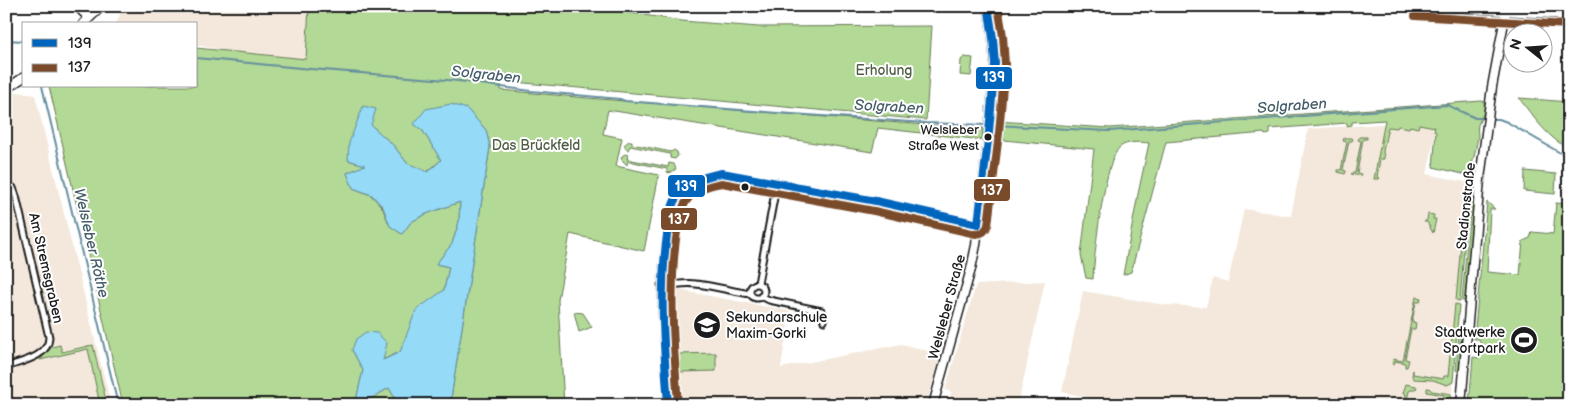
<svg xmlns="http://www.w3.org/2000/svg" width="1575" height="411" font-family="'Balsamiq Sans',sans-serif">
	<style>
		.built { fill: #f3e8db }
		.green { fill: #b2d995; stroke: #677a58 }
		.water { fill: #95daf7; stroke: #658e9f }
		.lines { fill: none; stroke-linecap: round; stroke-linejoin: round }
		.stream { stroke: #658e9f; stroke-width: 2 }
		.street-casing { stroke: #1c1c1c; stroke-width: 9 }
		.secondary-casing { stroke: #1c1c1c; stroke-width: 11 }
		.street { stroke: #fff; stroke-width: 5 }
		.secondary { stroke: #fff; stroke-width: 8 }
		.rail { stroke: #1c1c1c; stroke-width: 2 }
		.bus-1-casing { stroke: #fff; stroke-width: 11 }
		.bus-2-casing { stroke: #fff; stroke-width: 11 }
		.bus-1 { stroke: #0065bd; stroke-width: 8 }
		.bus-2 { stroke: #7a4b2a; stroke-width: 8 }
		.bus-dot { fill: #1c1c1c; stroke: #fff; stroke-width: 2 }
		.labels { text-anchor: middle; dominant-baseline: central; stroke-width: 4; stroke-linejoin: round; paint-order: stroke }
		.bus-label { font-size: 13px; fill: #1c1c1c; stroke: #fff; text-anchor: end }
		.park-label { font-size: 14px; fill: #505e46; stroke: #fff }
		.street-label { font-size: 14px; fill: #1c1c1c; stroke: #fff }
		.poi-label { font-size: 14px; fill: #1c1c1c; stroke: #fff; text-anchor: start }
		.water-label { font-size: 15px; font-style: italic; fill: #465e69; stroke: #fff }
		.line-badge { stroke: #fff; stroke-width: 2 }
		.badge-label { font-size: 14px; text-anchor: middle; font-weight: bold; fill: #fff }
	</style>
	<rect width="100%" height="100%" fill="#fff"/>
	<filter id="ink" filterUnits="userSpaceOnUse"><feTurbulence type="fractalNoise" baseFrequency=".02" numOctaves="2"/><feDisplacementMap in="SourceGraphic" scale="10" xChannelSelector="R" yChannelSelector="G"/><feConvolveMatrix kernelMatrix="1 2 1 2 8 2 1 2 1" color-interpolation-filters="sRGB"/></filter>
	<g filter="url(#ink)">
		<path class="built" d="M123,6H309L306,59L233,52L196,45V24H116Z
			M6,90L35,95L111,405H6Z
			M1438,120L1427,174L1470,183L1451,405H1096L1097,399L1062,392L1083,291L1165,305L1206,307L1213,278L1228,282L1244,209L1291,216L1308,129Z
			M1045,281L1018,405H948L951,392L945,390L976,285Z
			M662,287L790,311L781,368L901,344L941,354L926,405H670Z"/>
		<path class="green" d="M309,6H586L682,21L759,27L932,26L926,120L514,82L501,77V90L587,98L926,125L983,128L982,140L878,128L872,152L608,110L603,134L622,138L616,166L659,175L644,251L570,234L558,300L564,405H450L490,147L486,130L467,109L414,124L423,131L441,160L427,172L407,163L394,146L371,125L348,160L366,165L347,173L353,188L371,195L382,207L390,226L402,234L411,222L426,214L460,202L459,222L452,244L436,264L449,267L444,290L400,352L382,360L352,350L363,370L355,405H123L49,86H196V48L306,59Z
			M964,57L973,58L971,76L960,75L961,60Z
			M1519,98L1569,102V149C1547,137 1534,118 1519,98Z
			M1482,101L1484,102C1486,112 1481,117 1478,125C1477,129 1478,133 1478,137C1476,149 1473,161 1470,173L1463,174L1433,167L1436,132L1434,131L1435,127L1419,124L1418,128L1410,126L1409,128L1398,126L1397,128L1388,127L1383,151L1384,159H1380L1377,177L1380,178L1379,179H1374L1385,120L1352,122V125L1347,126V123L1270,129V134L1265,135L1264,133L1166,142L1131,272L1123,275L1138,194L1149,143C1141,142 1127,141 1120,147C1104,160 1094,257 1093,279L1086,278L1081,255L1094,149L994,139L996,121L1110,128Z
			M1359,137H1367V139H1363L1357,173L1361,174L1360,176L1351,174L1352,173H1355L1361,141L1358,140Z
			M1344,138H1352L1353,139L1352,141H1349L1343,170L1346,171L1345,174L1338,172V170H1341L1347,142L1343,141Z
			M629,141H632V144L671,152L674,150L677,152L678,156L675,159L670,158V154L630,146L628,150L626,149L624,145Z
			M625,154L628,155L627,159L668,167L669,163L674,164L676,169L670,173L667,172V169L628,161L627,165L621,159L622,156Z
			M1525,171L1556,174L1555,194L1524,191Z
			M1475,191L1465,301H1462L1471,195Z
			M1487,202L1495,209H1490L1487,272L1520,275L1523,241L1530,238L1532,232L1553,234L1556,203L1569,204V208H1565V212L1569,213V405H1469L1473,357L1478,358L1482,349L1479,339H1474Z
			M1428,214L1434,215L1433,219H1436L1433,233L1427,222H1424L1427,220Z
			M1461,224L1466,225L1460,301L1456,300L1462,232Z
			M1416,297L1421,298L1420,302H1416L1412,322L1416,323L1415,329H1411L1405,359L1409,360L1407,367H1405V363L1395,361L1394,365L1392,364L1393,359L1403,361Z
			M1455,304L1459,305L1453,382L1447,385L1433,380L1414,379L1412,376L1413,370V374L1443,379L1444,376H1448Z
			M574,312L583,313L592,327L579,332Z
			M1459,334H1463L1459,373L1456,370Z
			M60,345L62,352L93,345L107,405H100L88,349L40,360L52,347Z
			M716,353V371L680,372L679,354Z
			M1406,384L1416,386L1417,388L1409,391L1406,405H1404L1406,394L1403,393Z
			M389,388L396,400L409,405H360Z
			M1427,388H1429L1432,391L1451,394L1453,405H1449V402H1444V395L1427,392Z"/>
		<path class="water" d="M451,104L467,109L486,130L490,147L450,405H409L396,400L389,388L360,405H355L363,370L352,350L356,339L366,332L377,333L387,343L383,360L400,352L416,310L444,290L449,267L436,264L452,244L459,222L460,202L426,214L411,222L402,234L390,226L383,207L372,195L353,188L347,173L365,165L348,160L349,143L363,106L376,109L371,125L394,146L407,163L428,172L441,160L423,131L414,124L426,109Z"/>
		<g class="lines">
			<path class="stream" d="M6,40L24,41
				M196,58L311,69L459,81L531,91L620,99L625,101L778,113L925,123L988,125
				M42,86L118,405
				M1489,119H1499L1507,122L1569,158
				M993,125L1109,131L1447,105L1475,118H1484"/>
			<g class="street-casing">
				<path id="street" d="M6,183L13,188L16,196L49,337C49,357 22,361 6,367
					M758,283L777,182
					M750 291a7 7 0 1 1 14 0a7 7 0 1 1-14 0Z
					M661,285C673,286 684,282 696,284C714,286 732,291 750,294
					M761,296L769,300L822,311L824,321
					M668,405C664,347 657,291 667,234C669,221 671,205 679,194C689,181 707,175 722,173L876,201L978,224"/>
			</g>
			<g class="secondary-casing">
				<path id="secondary" d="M77,6L89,18
					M1416,6L1569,15
					M83,24L102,6
					M6,89L24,77
					M933,405L971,269L976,245L989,132L995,64L993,38L988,6
					M1461,405L1480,179L1492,87L1507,6"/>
			</g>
			<use href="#street" class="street"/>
			<use href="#secondary" class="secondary"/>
			<path class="rail" d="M6,12L16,6"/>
			<g class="bus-1-casing">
				<path id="bus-1" d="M978,224L989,132L995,64L993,38L988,6
					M668,405C664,348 659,292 667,235C669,222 670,206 678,195C688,181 706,176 722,173L876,201L978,224"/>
			</g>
			<g class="bus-2-casing">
				<path id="bus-2" d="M1415,16L1568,25
					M678,404C674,349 669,294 676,239C678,226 679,210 688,199C696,189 710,185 722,183L874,211L976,234C982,234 986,231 988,225L999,133L1005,64L1003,36L998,6"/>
			</g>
			<use href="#bus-1" class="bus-1"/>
			<use href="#bus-2" class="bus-2"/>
		</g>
	</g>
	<defs>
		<g id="school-disc" transform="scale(1.4375)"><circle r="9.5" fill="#1c1c1c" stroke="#fff"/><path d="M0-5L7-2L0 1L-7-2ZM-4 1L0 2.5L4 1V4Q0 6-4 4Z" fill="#fff"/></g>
		<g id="stadium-disc" transform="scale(1.4375)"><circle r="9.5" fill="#1c1c1c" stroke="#fff"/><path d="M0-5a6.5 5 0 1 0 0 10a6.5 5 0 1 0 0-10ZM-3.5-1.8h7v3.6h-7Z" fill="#fff"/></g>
	</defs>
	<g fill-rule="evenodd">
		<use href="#school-disc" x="707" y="325"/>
		<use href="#stadium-disc" x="1524" y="340"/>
	</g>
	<g class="bus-dot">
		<circle cx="988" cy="137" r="4.5"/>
		<circle cx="745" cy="187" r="4.5"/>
	</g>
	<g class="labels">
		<g class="bus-label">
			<text x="979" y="130">Welsleber<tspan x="979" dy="16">Straße West</tspan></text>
		</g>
		<g class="park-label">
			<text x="884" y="70">Erholung</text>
			<text x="536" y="145">Das Brückfeld</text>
		</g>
		<g class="street-label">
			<text transform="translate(1466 206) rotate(-84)">Stadionstraße</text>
			<text transform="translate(46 268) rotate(77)">Am Stremsgraben</text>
			<text transform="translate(947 307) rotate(-75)">Welsleber Straße</text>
		</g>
		<g class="poi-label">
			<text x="726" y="317">Sekundarschule<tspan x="726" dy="16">Maxim-Gorki</tspan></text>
			<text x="1505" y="332" text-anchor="end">Stadtwerke<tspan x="1505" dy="16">Sportpark</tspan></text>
		</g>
		<g class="water-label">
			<text transform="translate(486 75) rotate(6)">Solgraben</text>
			<text transform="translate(1292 106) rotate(-4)">Solgraben</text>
			<text transform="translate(889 107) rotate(3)">Solgraben</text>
			<text transform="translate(91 243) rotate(77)">Welsleber Röthe</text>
		</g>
	</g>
	<g class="line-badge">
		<rect x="975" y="66" width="38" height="24" rx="5" fill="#0065bd"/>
		<rect x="667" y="174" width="39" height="24" rx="5" fill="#0065bd"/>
		<rect x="973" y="178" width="38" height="24" rx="5" fill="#7a4b2a"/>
		<rect x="660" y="207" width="38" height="24" rx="5" fill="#7a4b2a"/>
	</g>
	<g class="badge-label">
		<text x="994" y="82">139</text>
		<text x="686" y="191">139</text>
		<text x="992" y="195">137</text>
		<text x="679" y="224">137</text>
	</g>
	<rect width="1575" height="411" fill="none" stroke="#fff" stroke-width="25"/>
	<rect x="12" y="12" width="1550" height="386" fill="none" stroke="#1c1c1c" stroke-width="2" filter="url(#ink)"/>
	<rect x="22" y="22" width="175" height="65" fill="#ffffff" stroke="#a4a4a4"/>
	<rect x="32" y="39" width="25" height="8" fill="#0065bd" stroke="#a4a4a4"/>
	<text x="68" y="48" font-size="15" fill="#1c1c1c">139</text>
	<rect x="32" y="64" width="25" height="8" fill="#7a4b2a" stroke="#a4a4a4"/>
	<text x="68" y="72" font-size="15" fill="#1c1c1c">137</text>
	<g transform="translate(1528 48) rotate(287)"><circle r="24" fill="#ffffff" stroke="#a4a4a4"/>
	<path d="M0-4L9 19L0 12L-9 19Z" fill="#1c1c1c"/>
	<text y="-8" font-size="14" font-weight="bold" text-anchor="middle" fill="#1c1c1c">N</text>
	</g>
</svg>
